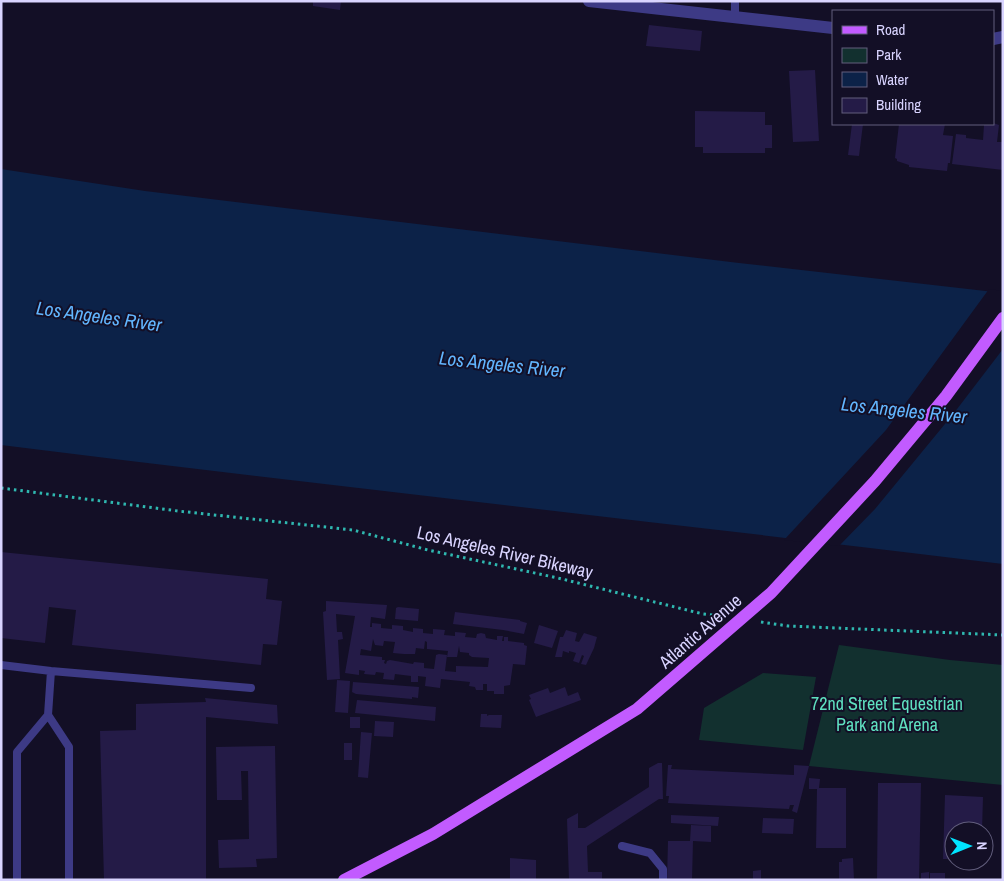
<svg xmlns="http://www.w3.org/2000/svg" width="1004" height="881" font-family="'Archivo Narrow',sans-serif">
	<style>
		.green { fill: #12302f }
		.water { fill: #0c2248 }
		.pier { fill: #130f26 }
		.building { fill: #241b47; fill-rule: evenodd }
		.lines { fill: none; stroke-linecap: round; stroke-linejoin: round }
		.path { stroke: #2fb8b0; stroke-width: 3; stroke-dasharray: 2.5 4; stroke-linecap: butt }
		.service { stroke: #3d3a85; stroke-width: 8 }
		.minor { stroke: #3d3a85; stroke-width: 12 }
		.primary { stroke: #c25bff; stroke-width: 12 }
		.labels { text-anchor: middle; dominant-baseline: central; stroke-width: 4; stroke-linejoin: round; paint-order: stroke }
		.street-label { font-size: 18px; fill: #d9d4ff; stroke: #130f26 }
		.park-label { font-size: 18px; fill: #5fe0c0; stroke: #130f26 }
		.water-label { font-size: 19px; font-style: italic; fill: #62b6ff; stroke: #130f26 }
	</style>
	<rect width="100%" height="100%" fill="#130f26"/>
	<path class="green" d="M839,645L950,660L1003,665V785L809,766Z
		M763,673L816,677L803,750L699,740L704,708Z"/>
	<path class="water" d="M1,169L145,191L739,263L1003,293V564C669,523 335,487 1,445Z"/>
	<path class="pier" d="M989,289L1003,291V349L954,413L875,509L839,546L784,540L886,430Z"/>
	<path class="building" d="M313,1H341L340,10L313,6Z
		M649,25L702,31L700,51L646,46Z
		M815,70L819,141L793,142L789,71Z
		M695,111L765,112V125H772V148H765V153H703V147H695Z
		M993,123L999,125L997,142H1003V170L952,164L956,134L966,135V138L983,140L984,125Z
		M852,124H863L859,156L848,155Z
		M899,124H945L943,135L953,136L950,163H948L947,171L909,167V165L897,161V159L895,158Z
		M1,552L268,579L266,599L282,601L277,645L263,644L261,665L72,645L76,610L49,607L45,643L1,638Z
		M326,601L387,605L385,619L371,617L370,627H372V623L381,624V628L392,629V625L403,626V630L413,632V628L423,629V633L433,634V629L445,630L444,635L455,636V632L466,633L465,637L476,638L477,634L481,633L485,634L486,638L497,640V636H503L502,641H504V637H508V641L524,643V645L527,646L525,665L513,664L510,685L504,686V694H494V691H487V684H483V690H476L475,687L469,686L470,682L441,679L440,688L425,686L426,677L418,676V682H411V676L395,674L394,680L383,679L384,673L376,672L375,675L364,674L365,671L359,670V675L345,673L355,616L336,614L337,632H342L343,639L338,640L340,679L327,680L323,612L326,611ZM373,639L375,645L383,646L384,641L395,642L393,653L404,654H415L416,648L424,649L425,641L427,642V649L448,651L447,657H457L459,646L460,652L469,653V655L472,657L489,658L488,667L456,666V672L445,671L447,655L439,654L436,655L434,669L424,668V663L414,662L413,664L390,660L387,661L386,664L384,663L385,660H382V657L360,655L361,649L371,651Z
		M398,607L419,609L418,621L395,619L396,608Z
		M455,612L520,620V621L527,623L524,634L503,630L453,624Z
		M539,625L558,631L552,648L534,643Z
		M566,630L577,633L575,641L579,642L584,633L597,637L594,648L586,665L581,664L584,656L582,655L579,663L573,661L576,653L569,651V653L563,651L562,657H555L560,637H563Z
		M337,680L350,681L348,713L335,712Z
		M353,682L419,687L418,698L412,697V699L356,694L352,692Z
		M565,687L568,696L578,692L581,700L536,717L529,700L531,699L529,695L548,688L550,693Z
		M205,698L277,705L278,724L206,717V880H104L100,731L136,730V704L206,702Z
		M357,700L436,707L435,721L355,713Z
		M481,714H487V716L489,715H502L501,728L480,727Z
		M350,717H360V728H350Z
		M375,721L394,722L393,737L374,736Z
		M361,732L372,733L368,778L358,777Z
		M344,743H352V760H344Z
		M275,746L277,858L256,859L257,867L219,868L218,840L249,839L248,771H241L242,800H217L216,747Z
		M658,763H662L663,799H659L587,846L588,872H602V880H569L567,819L578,813V828H585L649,787V768Z
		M668,765H672L671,769L794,775V765L809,766L797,813L792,811L794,805H790L789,809L668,803L669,796H666Z
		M809,778L820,779L819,788H846V848H816L817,789H809Z
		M878,783H921L919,880H877Z
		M945,795L983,797L982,831H954V859H943Z
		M671,815L719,817L718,826L671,823Z
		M763,818L794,819L793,834L762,833Z
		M691,825L711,826V842L693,841L692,880H667L668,841H690Z
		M510,858L536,860V880H510Z
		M853,858L854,880H839V862H842V859Z
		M761,870V880H753V871Z
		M929,872V880H921V873Z
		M930,873H945V880H930Z"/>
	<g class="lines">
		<path class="path" d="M1,488L178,511L353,530L428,550L558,578L703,614L720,616
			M761,622L788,626L1003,635"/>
		<path class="service" d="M735,18V1
			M1,665L51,671L251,688
			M51,671L48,715L69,747V880
			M622,846L650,853L663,869V880
			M17,880V752L48,715"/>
		<path class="minor" d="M589,1L833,28
			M993,39L1003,37"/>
		<path class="primary" d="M344,880L433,834L637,709L771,593L875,481L946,396L1003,318"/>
	</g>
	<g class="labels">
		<g class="street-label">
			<text transform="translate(505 552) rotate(13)">Los Angeles River Bikeway</text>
			<text transform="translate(700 631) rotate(-41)">Atlantic Avenue</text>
		</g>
		<g class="park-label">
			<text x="887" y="703">72nd Street Equestrian<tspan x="887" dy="21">Park and Arena</tspan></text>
		</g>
		<g class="water-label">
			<text transform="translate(99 316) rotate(8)">Los Angeles River</text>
			<text transform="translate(502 364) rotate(6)">Los Angeles River</text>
			<text transform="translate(904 410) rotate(6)">Los Angeles River</text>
		</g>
	</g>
	<rect width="1004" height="881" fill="none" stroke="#d9d4ff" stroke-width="5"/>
	<rect x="832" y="10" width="162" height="115" fill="#130f26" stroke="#625e7d"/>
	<rect x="842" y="26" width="25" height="8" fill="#c25bff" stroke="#625e7d"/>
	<text x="876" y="35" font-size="15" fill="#d9d4ff">Road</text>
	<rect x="842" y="48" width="25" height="15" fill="#12302f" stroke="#625e7d"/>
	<text x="876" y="60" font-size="15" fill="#d9d4ff">Park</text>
	<rect x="842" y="72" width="25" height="15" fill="#0c2248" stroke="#625e7d"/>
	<text x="876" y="85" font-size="15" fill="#d9d4ff">Water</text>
	<rect x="842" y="98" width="25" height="15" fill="#241b47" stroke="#625e7d"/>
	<text x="876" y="110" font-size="15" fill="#d9d4ff">Building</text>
	<g transform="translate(969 846) rotate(89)"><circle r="24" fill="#130f26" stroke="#625e7d"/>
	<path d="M0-4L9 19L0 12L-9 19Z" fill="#00e5ff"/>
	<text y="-8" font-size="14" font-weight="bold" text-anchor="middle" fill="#d9d4ff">N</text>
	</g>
</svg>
